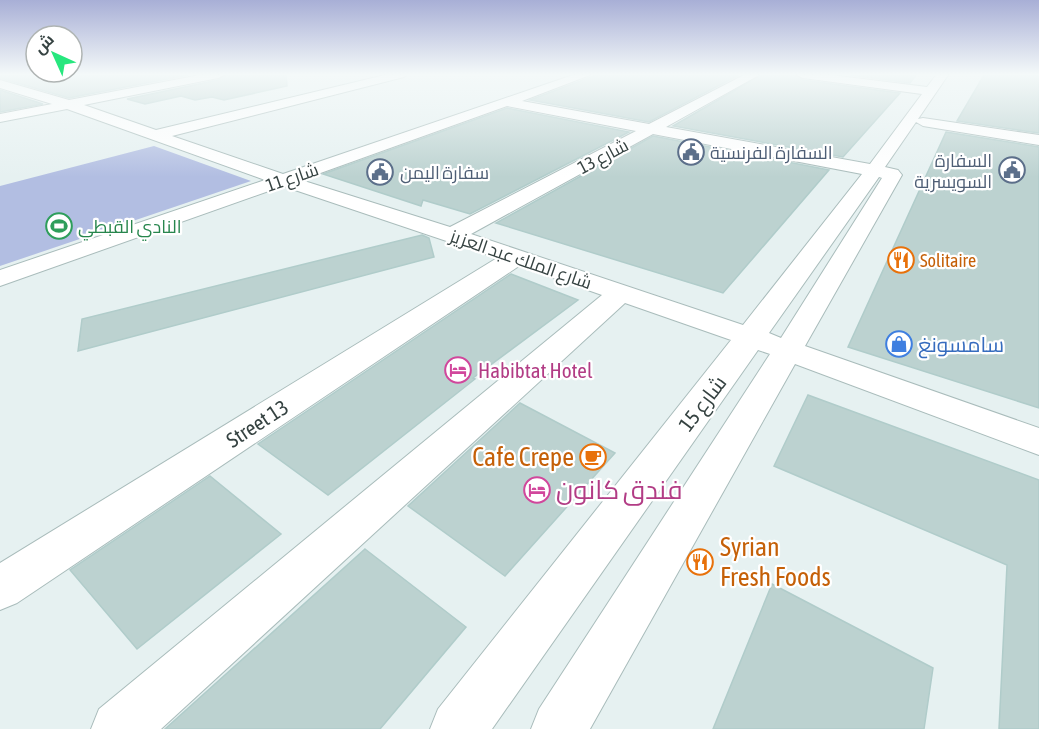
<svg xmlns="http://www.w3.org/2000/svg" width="1039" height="729" font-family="'Asap Condensed',Cairo,sans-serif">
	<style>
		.green { fill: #b2bee2 }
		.building { fill: #bcd2d0; stroke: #b0ccca; stroke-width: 1.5 }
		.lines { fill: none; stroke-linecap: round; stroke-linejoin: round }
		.minor-casing { stroke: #a9bcbb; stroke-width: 2 }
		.minor { fill: #fff; fill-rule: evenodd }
		.labels { text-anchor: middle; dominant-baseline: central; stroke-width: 4.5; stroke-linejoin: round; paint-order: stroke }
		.far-service-label { font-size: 18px; fill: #4e5e75; stroke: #fff; text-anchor: start }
		.far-street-label { font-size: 18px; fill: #364342; stroke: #fff }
		.far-leisure-label { font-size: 18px; fill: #27864d; stroke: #fff; text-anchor: start }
		.far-food-label { font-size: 18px; fill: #c56008; stroke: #fff; text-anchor: start }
		.shop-label { font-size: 21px; fill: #366cbe; stroke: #fff; text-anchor: start }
		.hotel-label { font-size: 21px; fill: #b23c85; stroke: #fff; text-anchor: start }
		.street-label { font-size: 21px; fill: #364342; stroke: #fff }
		.near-food-label { font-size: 26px; fill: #c56008; stroke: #fff; text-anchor: end }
		.near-hotel-label { font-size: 26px; fill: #b23c85; stroke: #fff; text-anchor: start }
	</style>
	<rect width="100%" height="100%" fill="#e6f1f1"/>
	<path class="green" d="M154,146L251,181L0,266V186Z"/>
	<path class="building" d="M0,75H188L69,98L0,78Z
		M226,75H286L287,86L224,100L212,97L195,100L181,96L145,104L127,99L218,80Z
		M596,75H739L649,122L530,100Z
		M761,75H795L803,80L900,93L843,157L673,126Z
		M850,75H916L910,83Z
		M984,75H1039V133L957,121Z
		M0,90L43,104L0,112Z
		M507,108L629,132L470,214L423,200L421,206L323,174Z
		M946,132L1039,147V408L848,347Z
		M653,136L829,170L723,293L496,223Z
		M422,235L429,238L434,257L78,351L82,319Z
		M511,274L578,300L473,378L475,379L328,495L258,444Z
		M808,395L1039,480V729H999L1007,565L774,466Z
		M520,403L615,453L505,576L408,506Z
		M210,476L281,534L137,649L70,570Z
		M365,549L466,627L380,729H165Z
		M772,584L933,668L924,729H713Z"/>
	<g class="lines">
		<g class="minor-casing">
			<path id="minor" d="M200,75H224L218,78L84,105L156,130L385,75H406L404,77L172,136L283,174L573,75H590L522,101L649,124L744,75H759L666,127L870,164L922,94L803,78L797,75H831L927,87L936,75H948L918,119L923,118L1039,135V145L923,126L916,122L885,167L898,170L902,175L805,346L1039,428V455L795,364L590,729H531L539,709L770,354L758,350L492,729H430L438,709L731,340L625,303L161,729H91L99,709L602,295L519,266L17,603L0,610V563L497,258L283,186L0,286V270L265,180L67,109L0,122V114L52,104L0,88V80L69,100ZM507,106L636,131L450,227L301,180ZM653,134L862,174L743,325L471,234ZM879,177L882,178L781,338L769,333Z"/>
		</g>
		<use href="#minor" class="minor"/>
	</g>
	<linearGradient id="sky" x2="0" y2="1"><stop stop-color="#a8afd6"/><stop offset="0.42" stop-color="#f4f9f9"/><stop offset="1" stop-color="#f4f9f9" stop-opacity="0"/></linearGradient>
	<rect width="1039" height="177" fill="url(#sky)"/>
	<defs>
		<g id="civic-ring" transform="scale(1.35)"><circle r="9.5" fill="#fff" stroke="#5c6f8a" stroke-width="1.5"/><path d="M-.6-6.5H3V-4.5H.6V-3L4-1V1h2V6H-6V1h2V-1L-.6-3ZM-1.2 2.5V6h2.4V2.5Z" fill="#5c6f8a"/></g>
		<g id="stadium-ring" transform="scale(1.35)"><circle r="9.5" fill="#fff" stroke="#2e9e5b" stroke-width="1.5"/><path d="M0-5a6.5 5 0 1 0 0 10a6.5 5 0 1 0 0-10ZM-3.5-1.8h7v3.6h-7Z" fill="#2e9e5b"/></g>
		<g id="restaurant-ring" transform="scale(1.35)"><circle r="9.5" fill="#fff" stroke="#e8710a" stroke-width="1.5"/><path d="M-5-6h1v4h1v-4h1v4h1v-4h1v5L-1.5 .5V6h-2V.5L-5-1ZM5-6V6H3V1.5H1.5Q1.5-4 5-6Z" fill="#e8710a"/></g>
		<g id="shop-ring" transform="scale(1.35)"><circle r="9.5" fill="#fff" stroke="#3f7fe0" stroke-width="1.5"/><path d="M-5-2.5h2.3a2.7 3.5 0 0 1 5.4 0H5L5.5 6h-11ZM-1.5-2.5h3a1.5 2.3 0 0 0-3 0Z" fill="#3f7fe0"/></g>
		<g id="hotel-ring" transform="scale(1.35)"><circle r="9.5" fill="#fff" stroke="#d1479c" stroke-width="1.5"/><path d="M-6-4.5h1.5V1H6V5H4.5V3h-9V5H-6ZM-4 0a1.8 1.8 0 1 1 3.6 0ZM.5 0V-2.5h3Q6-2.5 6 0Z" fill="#d1479c"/></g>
		<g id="cafe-ring" transform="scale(1.35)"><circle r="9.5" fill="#fff" stroke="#e8710a" stroke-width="1.5"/><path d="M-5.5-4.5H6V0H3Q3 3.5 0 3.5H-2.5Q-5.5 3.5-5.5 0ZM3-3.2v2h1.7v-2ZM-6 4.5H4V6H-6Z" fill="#e8710a"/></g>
	</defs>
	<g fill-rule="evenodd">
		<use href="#civic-ring" x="691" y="152"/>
		<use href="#civic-ring" x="1012" y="170"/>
		<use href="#civic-ring" x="380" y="172"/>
		<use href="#stadium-ring" x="59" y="226"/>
		<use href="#restaurant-ring" x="901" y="260"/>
		<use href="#shop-ring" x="899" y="344"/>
		<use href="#hotel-ring" x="458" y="370"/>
		<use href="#cafe-ring" x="593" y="457"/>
		<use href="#hotel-ring" x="537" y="490"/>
		<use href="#restaurant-ring" x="700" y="562"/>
	</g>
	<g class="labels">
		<g class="far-service-label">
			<text x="710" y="152">السفارة الفرنسية</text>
			<text x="992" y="160" text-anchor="end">السفارة<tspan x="992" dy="21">السويسرية</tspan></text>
			<text x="400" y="172">سفارة اليمن</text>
		</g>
		<g class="far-street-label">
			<text transform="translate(603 156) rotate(-28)">شارع 13</text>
			<text transform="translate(292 177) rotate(-19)">شارع 11</text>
			<text transform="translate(521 259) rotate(19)">شارع الملك عبد العزيز</text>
		</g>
		<g class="far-leisure-label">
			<text x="78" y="226">النادي القبطي</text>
		</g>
		<g class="far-food-label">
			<text x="920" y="260">Solitaire</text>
		</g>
		<g class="shop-label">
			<text x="918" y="344">سامسونغ</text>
		</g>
		<g class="hotel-label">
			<text x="478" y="370">Habibtat Hotel</text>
		</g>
		<g class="street-label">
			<text transform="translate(702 403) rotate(-53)">شارع 15</text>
			<text transform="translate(257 423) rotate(-33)">Street 13</text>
		</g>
		<g class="near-food-label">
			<text x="574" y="457">Cafe Crepe</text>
			<text x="720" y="547" text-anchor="start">Syrian<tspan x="720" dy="30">Fresh Foods</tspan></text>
		</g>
		<g class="near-hotel-label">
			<text x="556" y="490">فندق كانون</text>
		</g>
	</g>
	<g transform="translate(54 54) rotate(315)"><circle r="28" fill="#ffffff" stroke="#afb4b3" stroke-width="1.5"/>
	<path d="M0-4.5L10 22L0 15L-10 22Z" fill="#27e77e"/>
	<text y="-9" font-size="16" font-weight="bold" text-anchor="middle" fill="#364342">ش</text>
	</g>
</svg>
